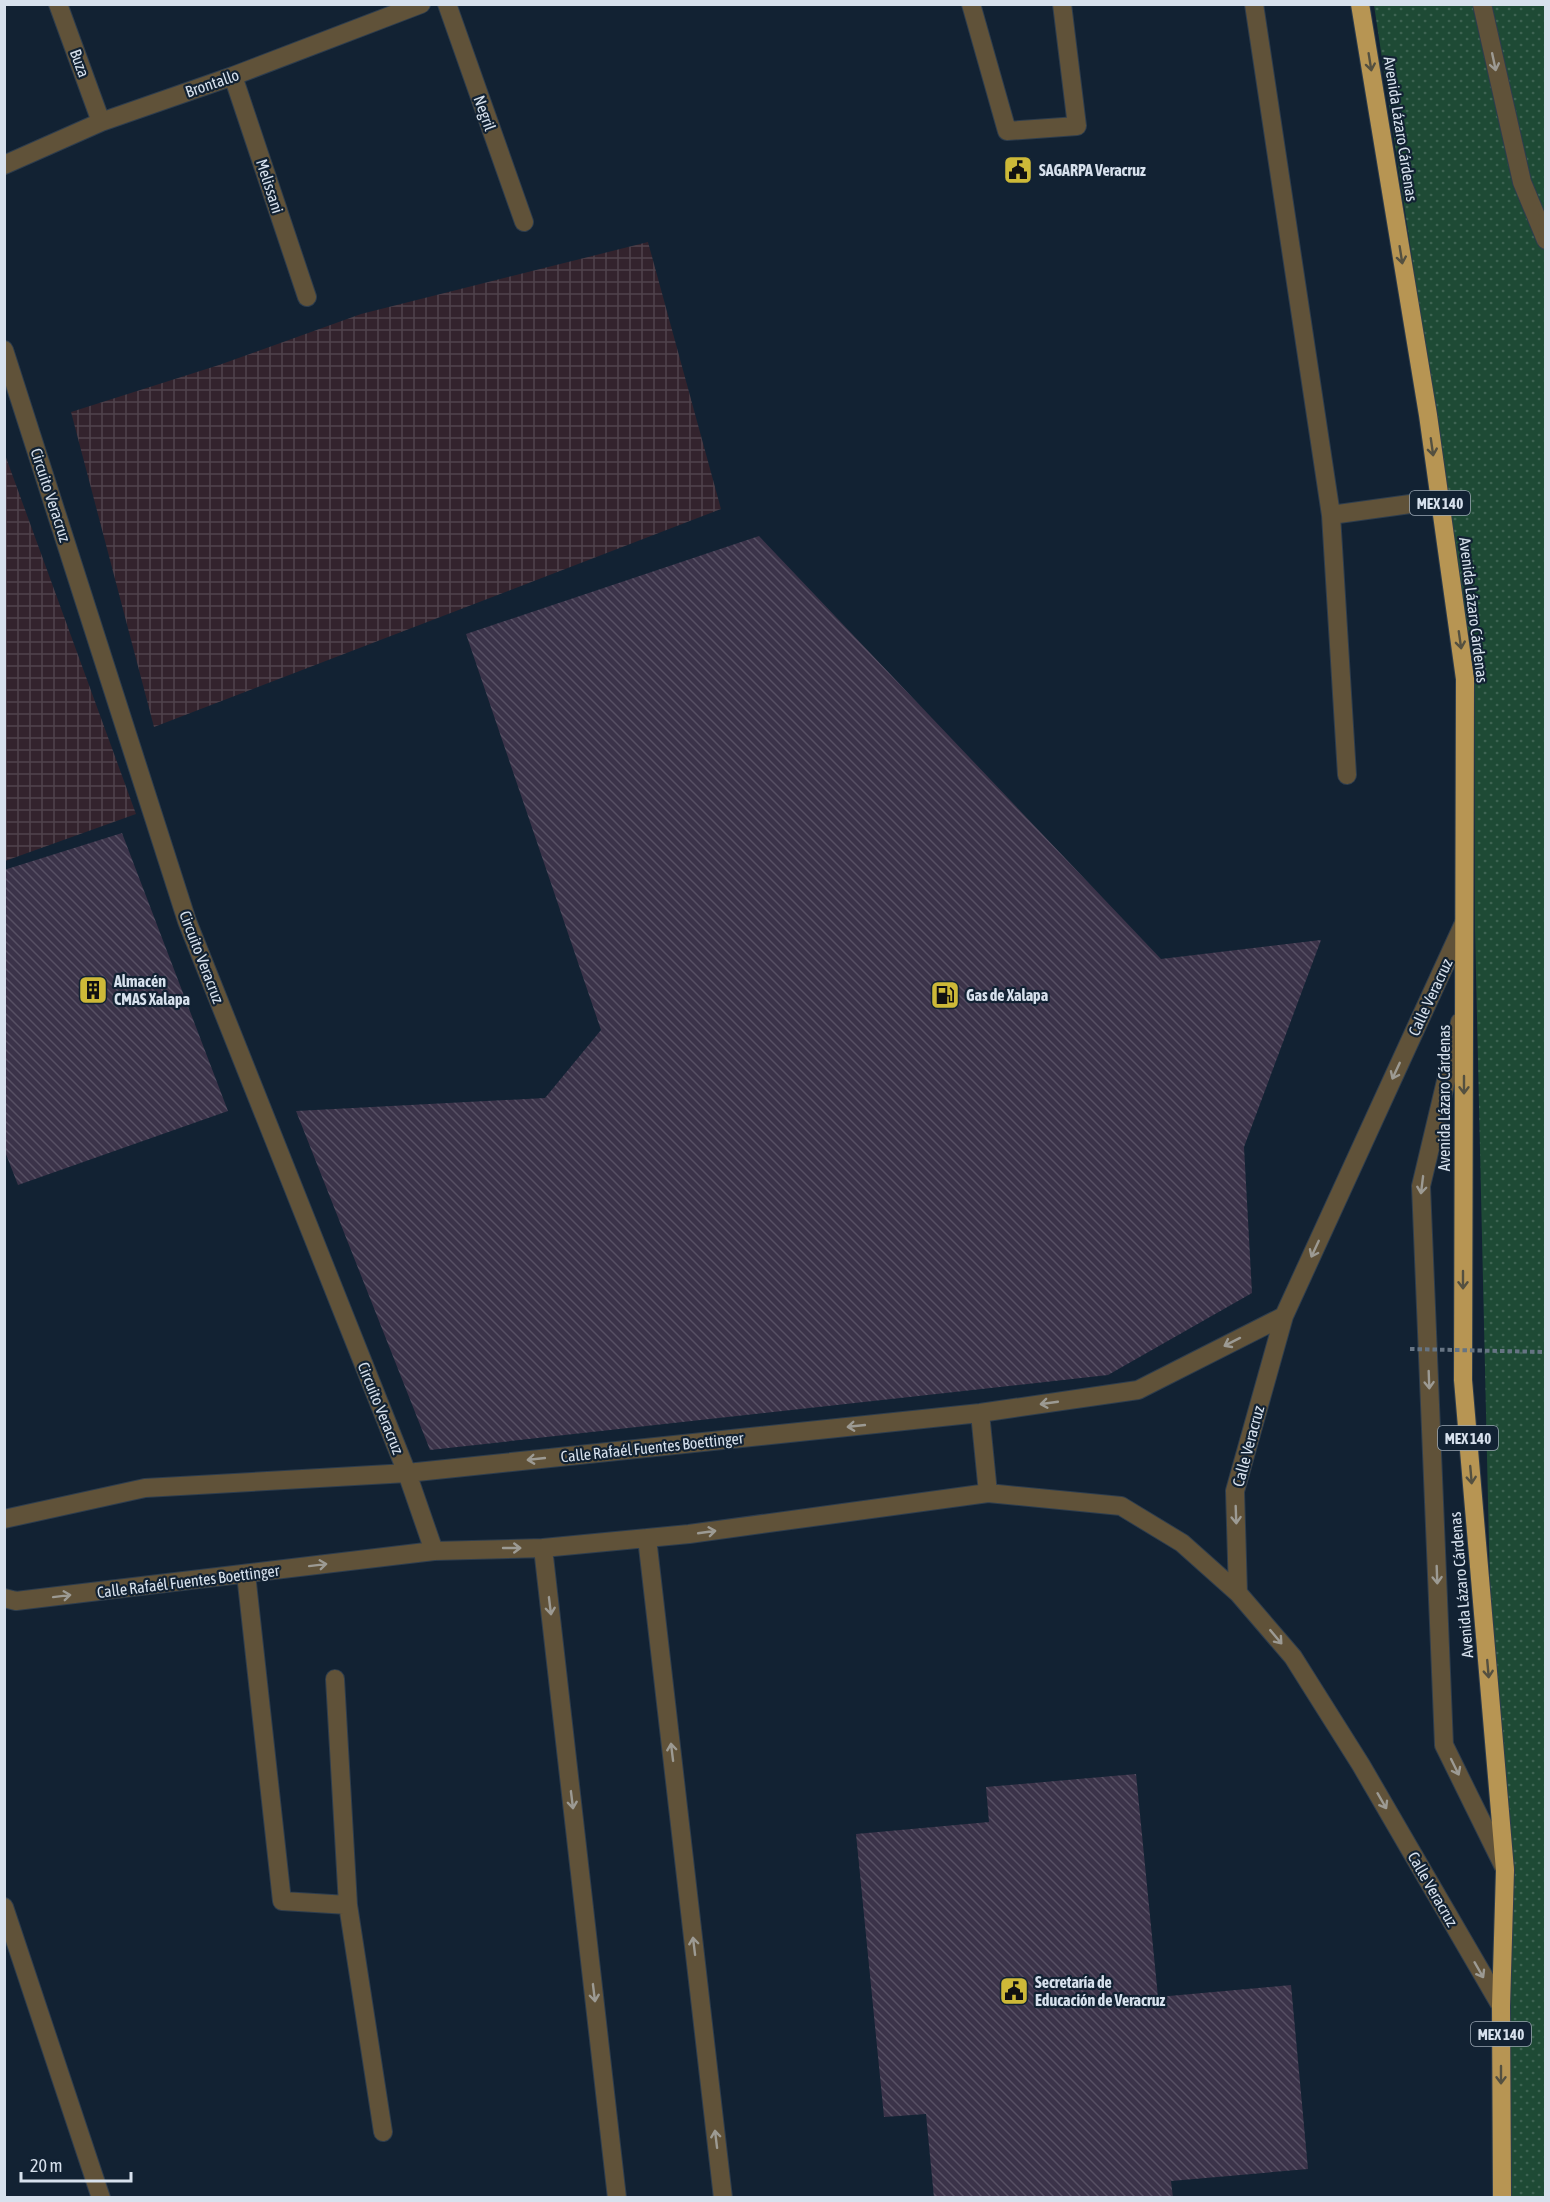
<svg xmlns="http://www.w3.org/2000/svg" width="1550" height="2202" font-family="'Asap Condensed',sans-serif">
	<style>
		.industrial { fill: url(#industrial-grid) }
		.grass { fill: url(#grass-dots) }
		.building { fill: url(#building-back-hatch) }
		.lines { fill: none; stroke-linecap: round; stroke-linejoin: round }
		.minor-casing { stroke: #2e3d4d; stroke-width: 20 }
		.highway-casing { stroke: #2e3d4d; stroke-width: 20 }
		.minor { stroke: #605239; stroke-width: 18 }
		.highway { stroke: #b79553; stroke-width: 18 }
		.path-bridge { stroke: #667483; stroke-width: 4; stroke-dasharray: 4.5 3; stroke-linecap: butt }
		.oneway { stroke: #545040 }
		.oneway2 { stroke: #9c9a93 }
		.labels { text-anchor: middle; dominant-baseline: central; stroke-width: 4.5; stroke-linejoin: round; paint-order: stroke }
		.shield { fill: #122233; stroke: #9ca8b5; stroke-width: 1.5 }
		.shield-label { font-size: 15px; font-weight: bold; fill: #d7e1ed }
		.street-label { font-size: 16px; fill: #d7e1ed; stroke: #122233 }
		.poi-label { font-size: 16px; font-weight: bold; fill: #d7e1ed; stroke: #122233; text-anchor: start }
	</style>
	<defs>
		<pattern id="industrial-grid" width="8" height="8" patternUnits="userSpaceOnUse" patternTransform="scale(1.5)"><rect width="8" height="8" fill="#33232d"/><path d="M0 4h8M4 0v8" fill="none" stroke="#50434c"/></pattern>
		<pattern id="grass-dots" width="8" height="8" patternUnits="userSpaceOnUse" patternTransform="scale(1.5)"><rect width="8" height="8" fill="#1e4a35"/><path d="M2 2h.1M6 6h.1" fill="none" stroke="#3e6453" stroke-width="1.8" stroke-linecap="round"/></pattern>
		<pattern id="building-back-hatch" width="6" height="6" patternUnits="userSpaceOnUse" patternTransform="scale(1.5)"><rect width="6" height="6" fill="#3b3349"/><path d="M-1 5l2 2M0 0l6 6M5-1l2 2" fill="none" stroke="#575064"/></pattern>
	</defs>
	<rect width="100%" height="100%" fill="#122233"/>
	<path class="industrial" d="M648,242L721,509L154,727L71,412L219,365L361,314Z
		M4,452L136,814L5,861H4Z"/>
	<path class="grass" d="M1374,5H1545V2197H1500L1498,1940L1475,930V677Z"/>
	<path class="building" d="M759,536L1161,959L1321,940L1244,1147L1252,1293L1108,1375L430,1450L296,1111L545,1098L601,1030L466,634Z
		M122,833L228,1111L18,1185L4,1149V870Z
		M1136,1774L1158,1997L1291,1985L1308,2169L1171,2181L1173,2198H934L926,2114L884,2117L856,1834L989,1822L986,1787Z"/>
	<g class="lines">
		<g class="minor-casing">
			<path id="minor" d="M58,4L101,122
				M447,4L524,222
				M971,4L1007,131L1077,126L1062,4
				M1254,4L1331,515L1347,775
				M1482,4L1522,182L1546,240
				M233,76L307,297
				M4,165L101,122L233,76L421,4
				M4,350L187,921L407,1473L434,1551
				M1331,515L1439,500
				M1460,1022L1421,1186L1444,1745L1505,1869
				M980,1413L988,1493
				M4,1519L145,1488L407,1473L980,1413L1138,1390L1284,1316
				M647,1538L723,2198
				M543,1548L617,2198
				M246,1574L282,1901L348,1905L383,2132
				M1238,1593L1235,1491L1284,1316L1464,923
				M4,1598L16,1601L434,1551L543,1548L689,1534L988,1493L1121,1506L1182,1543L1238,1593L1293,1657L1361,1765L1501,2006
				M335,1679L348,1905
				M4,1907L101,2198"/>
		</g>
		<g class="highway-casing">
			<path id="highway" d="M1360,4L1428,415L1465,679L1463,1380L1505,1870L1501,2006L1502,2198"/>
		</g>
		<use href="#minor" class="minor"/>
		<use href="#highway" class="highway"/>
		<path class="path-bridge" d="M1410,1349L1546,1352"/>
	</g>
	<defs><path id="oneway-shaft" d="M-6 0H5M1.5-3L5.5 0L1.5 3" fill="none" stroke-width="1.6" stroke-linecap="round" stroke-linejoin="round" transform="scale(1.5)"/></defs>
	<g class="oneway">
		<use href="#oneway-shaft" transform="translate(1370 62) rotate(81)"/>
		<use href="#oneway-shaft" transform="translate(1401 255) rotate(81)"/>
		<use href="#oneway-shaft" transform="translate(1432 447) rotate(82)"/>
		<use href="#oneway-shaft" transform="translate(1460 640) rotate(82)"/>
		<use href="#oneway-shaft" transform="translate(1464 1085) rotate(90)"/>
		<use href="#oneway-shaft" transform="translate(1463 1280) rotate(90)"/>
		<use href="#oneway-shaft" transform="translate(1471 1475) rotate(85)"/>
		<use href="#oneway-shaft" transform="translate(1488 1669) rotate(85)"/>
		<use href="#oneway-shaft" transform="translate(1501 2075) rotate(90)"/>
	</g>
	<g class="oneway2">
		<use href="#oneway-shaft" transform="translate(1494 62) rotate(78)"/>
		<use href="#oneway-shaft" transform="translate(1396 1071) rotate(115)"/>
		<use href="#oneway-shaft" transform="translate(1422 1185) rotate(97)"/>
		<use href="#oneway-shaft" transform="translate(1315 1249) rotate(115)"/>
		<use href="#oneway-shaft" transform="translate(1232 1342) rotate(153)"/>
		<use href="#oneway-shaft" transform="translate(1429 1380) rotate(88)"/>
		<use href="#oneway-shaft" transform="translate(1049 1403) rotate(172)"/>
		<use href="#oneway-shaft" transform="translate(856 1426) rotate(174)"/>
		<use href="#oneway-shaft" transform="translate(536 1459) rotate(174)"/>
		<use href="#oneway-shaft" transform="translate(1236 1515) rotate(88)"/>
		<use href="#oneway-shaft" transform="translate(707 1532) rotate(-8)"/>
		<use href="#oneway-shaft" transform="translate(512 1548)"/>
		<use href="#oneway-shaft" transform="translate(318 1565) rotate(-7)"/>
		<use href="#oneway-shaft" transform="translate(1437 1575) rotate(88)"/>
		<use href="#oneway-shaft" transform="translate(62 1596) rotate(-7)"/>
		<use href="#oneway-shaft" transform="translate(550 1606) rotate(83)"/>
		<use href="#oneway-shaft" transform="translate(1276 1637) rotate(50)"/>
		<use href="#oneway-shaft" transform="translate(672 1752) rotate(-97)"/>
		<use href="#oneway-shaft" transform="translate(1455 1767) rotate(64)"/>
		<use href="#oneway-shaft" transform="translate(572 1800) rotate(83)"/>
		<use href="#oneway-shaft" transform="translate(1382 1801) rotate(60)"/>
		<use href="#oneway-shaft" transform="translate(694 1946) rotate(-97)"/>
		<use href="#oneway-shaft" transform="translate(1479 1970) rotate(60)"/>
		<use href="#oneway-shaft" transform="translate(594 1993) rotate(83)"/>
		<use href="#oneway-shaft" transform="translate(716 2139) rotate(-97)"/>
	</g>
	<defs>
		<g id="civic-square" transform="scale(1.5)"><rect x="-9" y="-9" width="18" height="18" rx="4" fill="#cdb938" stroke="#122233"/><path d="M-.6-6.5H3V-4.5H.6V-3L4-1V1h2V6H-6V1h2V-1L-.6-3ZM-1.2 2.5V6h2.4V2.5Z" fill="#111"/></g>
		<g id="building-square" transform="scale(1.5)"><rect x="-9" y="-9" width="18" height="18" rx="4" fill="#cdb938" stroke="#122233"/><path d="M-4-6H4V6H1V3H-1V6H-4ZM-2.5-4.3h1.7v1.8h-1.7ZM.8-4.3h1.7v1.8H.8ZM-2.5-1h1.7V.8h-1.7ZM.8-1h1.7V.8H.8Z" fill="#111"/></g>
		<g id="fuel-square" transform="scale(1.5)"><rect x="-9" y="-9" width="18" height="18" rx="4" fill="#cdb938" stroke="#122233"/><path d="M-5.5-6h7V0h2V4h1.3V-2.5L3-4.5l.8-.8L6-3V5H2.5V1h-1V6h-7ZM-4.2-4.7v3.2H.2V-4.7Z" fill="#111"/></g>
	</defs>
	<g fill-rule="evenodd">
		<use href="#civic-square" x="1018" y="170"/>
		<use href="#building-square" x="93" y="990"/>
		<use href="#fuel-square" x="945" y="995"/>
		<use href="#civic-square" x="1014" y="1991"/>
	</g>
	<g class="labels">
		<g class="shield">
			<rect x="1410" y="491" width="60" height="24" rx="4.5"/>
			<rect x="1438" y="1426" width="60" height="24" rx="4.5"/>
			<rect x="1471" y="2022" width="60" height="24" rx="4.5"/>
		</g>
		<g class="shield-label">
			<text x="1440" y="503">MEX 140</text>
			<text x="1468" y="1438">MEX 140</text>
			<text x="1501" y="2034">MEX 140</text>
		</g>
		<g class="street-label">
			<text transform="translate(80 63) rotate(70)">Buza</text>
			<text transform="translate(212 83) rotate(-19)">Brontallo</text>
			<text transform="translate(485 113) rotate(70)">Negril</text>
			<text transform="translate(1401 129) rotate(81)">Avenida Lázaro Cárdenas</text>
			<text transform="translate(270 186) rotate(72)">Melissani</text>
			<text transform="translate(51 495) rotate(72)">Circuito Veracruz</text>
			<text transform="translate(1474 610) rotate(83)">Avenida Lázaro Cárdenas</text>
			<text transform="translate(202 957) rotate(69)">Circuito Veracruz</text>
			<text transform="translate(1430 997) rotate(-65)">Calle Veracruz</text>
			<text transform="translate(1444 1098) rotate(-90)">Avenida Lázaro Cárdenas</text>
			<text transform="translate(381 1408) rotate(68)">Circuito Veracruz</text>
			<text transform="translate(1248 1446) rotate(-75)">Calle Veracruz</text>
			<text transform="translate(652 1447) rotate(-6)">Calle Rafaél Fuentes Boettinger</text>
			<text transform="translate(188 1581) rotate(-7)">Calle Rafaél Fuentes Boettinger</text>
			<text transform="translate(1461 1585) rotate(-95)">Avenida Lázaro Cárdenas</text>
			<text transform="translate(1433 1889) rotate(60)">Calle Veracruz</text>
		</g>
		<g class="poi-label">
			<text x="1039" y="170">SAGARPA Veracruz</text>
			<text x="114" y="981">Almacén<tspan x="114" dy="18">CMAS Xalapa</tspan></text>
			<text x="966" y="995">Gas de Xalapa</text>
			<text x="1035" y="1982">Secretaría de<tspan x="1035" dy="18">Educación de Veracruz</tspan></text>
		</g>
	</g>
	<rect width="1550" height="2202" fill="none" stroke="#d7e1ed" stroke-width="12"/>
	<path d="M21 2172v9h110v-9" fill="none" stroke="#d7e1ed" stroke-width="3"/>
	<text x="30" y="2172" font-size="18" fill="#d7e1ed" stroke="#122233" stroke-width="4.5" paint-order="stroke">20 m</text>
</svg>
